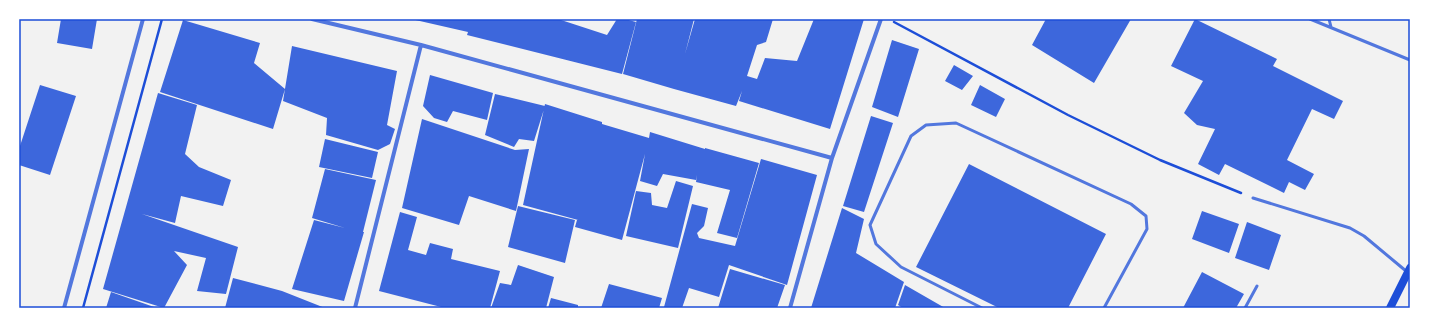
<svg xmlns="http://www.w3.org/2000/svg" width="1429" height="327" font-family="Overpass,sans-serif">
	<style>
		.building { fill: #3d67dc }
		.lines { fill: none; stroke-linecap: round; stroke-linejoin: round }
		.path { stroke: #1d4ed8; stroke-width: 2.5 }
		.service { stroke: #5277de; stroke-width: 3 }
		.minor { stroke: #5277de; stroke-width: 4 }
		.secondary { stroke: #1d4ed8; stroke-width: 8 }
		.neatline { fill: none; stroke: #1d4ed8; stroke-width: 1.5 }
	</style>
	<rect width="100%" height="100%" fill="#f2f2f2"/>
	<path class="building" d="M61,19H97L92,49L57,43Z
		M411,19H558L607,35L617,19H625L636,22L622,74L467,35L468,32Z
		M637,19H694L685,54L695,19H773L766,42L757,45L747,76L757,79L765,58L797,61L814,19H864L830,129L739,101L742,91L736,106L674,89L623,74Z
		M1046,19H1131L1094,83L1032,45Z
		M1195,19L1277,59L1273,66L1343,101L1334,119L1312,109L1287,160L1314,174L1305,190L1289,182L1284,193L1225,164L1219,175L1198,164L1215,129L1197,125L1184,113L1203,81L1171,66Z
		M183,20L260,43L254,63L285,89L273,129L160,92Z
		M892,40L919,49L898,117L872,107Z
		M292,46L397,71L387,125L395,129L390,144L378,150L326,135L327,118L283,101Z
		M954,65L973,76L962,90L945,81Z
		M430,75L493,93L487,120L453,111L447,122L434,118L423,106Z
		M40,85L76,96L50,175L19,165V149Z
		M980,85L1005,99L996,117L971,105Z
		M158,93L197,105L185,154L199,167L231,180L223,206L181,196L175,223L142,214L238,247L226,294L197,291L206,258L174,251L187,265L164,308L103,289Z
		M495,94L545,106L534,141L519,139L514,147L485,135Z
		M545,104L602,122V124L649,138L650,132L705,149V148L759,163L737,238L717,233L730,190L696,182L697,175L696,180L663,174L657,186L640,181L645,154L622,240L575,227L577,220H578L523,205Z
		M871,116L893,123L864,212L843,206Z
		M422,119L515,150L529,149L516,211L469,196L459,225L402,208Z
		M325,139L378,152L372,178L319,167Z
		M761,159L817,175L787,285L729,265L719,297L689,288L682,308L664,307L692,204L708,208L704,226L697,233L699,238L735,246Z
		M969,164L1106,234L1068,308H999L916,267Z
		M325,169L376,180L363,232H364L344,301L292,289L314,220L345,228L312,218Z
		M676,181L693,186L678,248L626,236L636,191L651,193L652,205L667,208Z
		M518,206L575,220L565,263L508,247Z
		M842,208L864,219L856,253L904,282L895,308H811Z
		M1202,211L1239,224L1229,253L1192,239Z
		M400,212L417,217L408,250L426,255L430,243L453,249L451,259L500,271L490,308H445L379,291Z
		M1247,222L1281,235L1269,270L1235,258Z
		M518,265L554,277L546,308H491L500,283L511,285Z
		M730,269L785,285L777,308H718Z
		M1202,272L1244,294L1236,308H1183Z
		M233,278L282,291L325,308H225Z
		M609,284L662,298L659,308H601Z
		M905,285L945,308H903L898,305Z
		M111,292L157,308H106Z
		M551,298L578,305V308H548Z"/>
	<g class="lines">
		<path class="path" d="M894,22L1068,115L1160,160L1241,193
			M83,308L162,19"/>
		<path class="service" d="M1310,19L1410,60
			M1329,19L1331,27
			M1253,198L1350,228L1364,236L1406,271
			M982,308L901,267L876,244L870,225L911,136L926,125L956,123L1131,204L1146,216L1147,229L1104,308
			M1245,308L1257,286"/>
		<path class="minor" d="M312,19L421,45L832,158
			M64,308L143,19
			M355,308L421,45
			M790,308L832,158L881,19"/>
		<path class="secondary" d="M1390,308L1410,268"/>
	</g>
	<rect width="1429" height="327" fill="none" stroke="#ffffff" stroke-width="40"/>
	<rect x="20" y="20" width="1389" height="287" class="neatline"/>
</svg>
